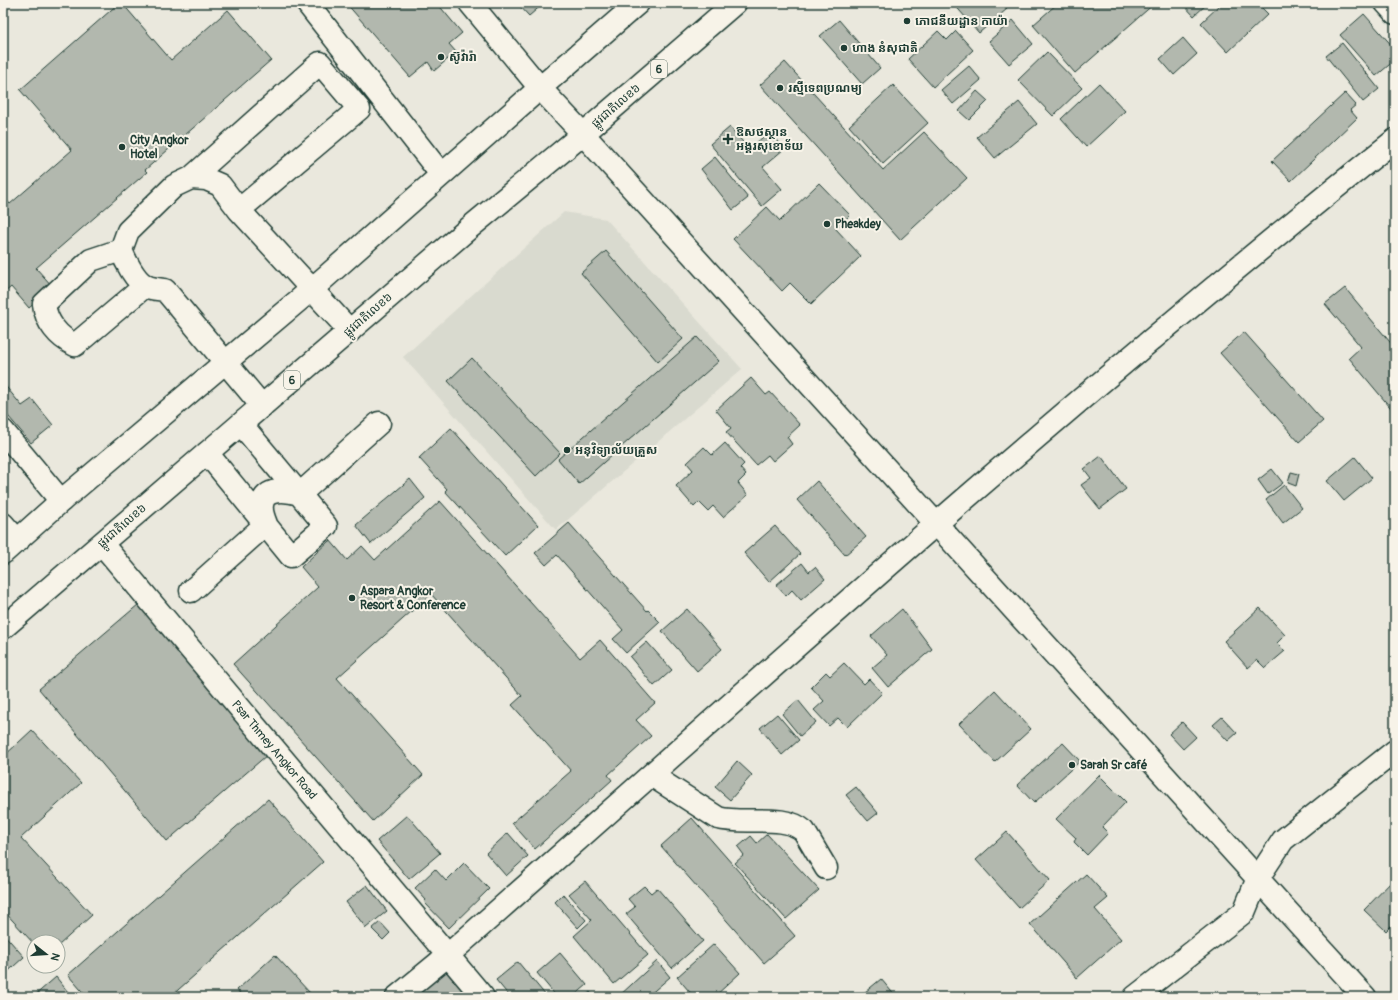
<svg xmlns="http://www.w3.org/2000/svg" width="1398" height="1000" font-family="Pangolin,'Noto Sans Khmer',sans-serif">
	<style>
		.built { fill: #d9dacf }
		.building { fill: #b2b8ae; stroke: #1f3d34 }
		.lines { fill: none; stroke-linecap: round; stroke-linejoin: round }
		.minor-casing { stroke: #1f3d34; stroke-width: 25 }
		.major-casing { stroke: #1f3d34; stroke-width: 25 }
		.highway-casing { stroke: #1f3d34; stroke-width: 25 }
		.minor { stroke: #f7f3e8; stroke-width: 22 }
		.major { stroke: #f7f3e8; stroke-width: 22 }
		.highway { stroke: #f7f3e8; stroke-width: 22 }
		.poi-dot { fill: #1f3d34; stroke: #f7f3e8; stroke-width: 1.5 }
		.labels { text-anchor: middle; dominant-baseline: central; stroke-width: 4; stroke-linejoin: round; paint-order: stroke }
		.shield { fill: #f7f3e8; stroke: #60746a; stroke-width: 1 }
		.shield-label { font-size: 11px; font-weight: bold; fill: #1f3d34 }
		.poi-label { font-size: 12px; font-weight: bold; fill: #1f3d34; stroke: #f7f3e8; text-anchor: start }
		.street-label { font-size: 12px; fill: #1f3d34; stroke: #f7f3e8 }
	</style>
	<rect width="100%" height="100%" fill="#eae8dd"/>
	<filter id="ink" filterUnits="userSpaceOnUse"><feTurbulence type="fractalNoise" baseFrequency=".025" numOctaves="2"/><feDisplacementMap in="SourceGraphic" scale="8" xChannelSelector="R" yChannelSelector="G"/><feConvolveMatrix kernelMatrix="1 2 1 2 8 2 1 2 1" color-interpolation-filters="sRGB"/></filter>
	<g filter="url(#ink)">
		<path class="built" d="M564,212L606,219L742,369L556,530L403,357Z"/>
		<path class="building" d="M119,3H122L171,60L228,10L271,60L145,170L147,172L36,268L53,287L29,308L11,287L3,294V196L10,204L72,150L20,90Z
			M346,3H437L462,33L449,44L456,52L434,71L428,62L410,77Z
			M517,3H544L529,16Z
			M953,3H1001L1007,9L979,33Z
			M1058,3H1155L1075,73L1033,25Z
			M1182,3H1208L1194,16Z
			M1222,3H1257L1268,14L1228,52L1201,23Z
			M1364,14L1395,49V60L1376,76L1340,35Z
			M839,20L880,68L862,84L820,36Z
			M1013,20L1033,44L1009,64L989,41Z
			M938,31L947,40L956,31L973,50L933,87L908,59Z
			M1183,38L1197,54L1174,75L1160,59Z
			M1342,43L1379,89L1363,102L1326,56Z
			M1047,52L1082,88L1053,116L1018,80Z
			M785,62L883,170L924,132L967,178L900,240L760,85Z
			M969,66L981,80L953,104L941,90Z
			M1099,83L1125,111L1086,147L1061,119Z
			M893,85L928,123L883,164L849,126Z
			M977,91L988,101L969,120L959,111Z
			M1345,93L1356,105L1350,110L1357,118L1291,181L1272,161Z
			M1019,102L1037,124L995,158L977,137Z
			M730,127L749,149L769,132L784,149L763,167L782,189L762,206L710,144Z
			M715,157L748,198L733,210L701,169Z
			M819,183L850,215L836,229L861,256L811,304L790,283L782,291L733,239L767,207L780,221Z
			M606,251L683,339L658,362L581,273Z
			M1345,288L1395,348V413L1349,358L1361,347L1325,304Z
			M1244,332L1323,421L1299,442L1220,353Z
			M697,337L719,361L579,484L558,459Z
			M472,358L560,453L536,476L448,381Z
			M751,378L766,395L770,392L800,425L787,437L792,444L773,461L768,455L756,465L726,432L731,428L716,410Z
			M3,383L22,406L32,399L53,425L31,443L3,410Z
			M451,428L538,525L505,556L445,491L447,489L419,458Z
			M725,443L744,464L740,468L746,475L738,483L748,495L723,517L713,506L708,511L699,502L694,507L676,486L693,470L687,463L704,447L712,455Z
			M1101,456L1126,489L1100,509L1081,485L1091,478L1084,469Z
			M1355,457L1372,478L1344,501L1327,481Z
			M1272,469L1283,483L1268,494L1258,480Z
			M1291,472L1299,474L1296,486L1288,483Z
			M410,479L425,498L371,544L356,525Z
			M817,481L866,537L845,555L797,500Z
			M1284,485L1302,508L1283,523L1266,500Z
			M440,501L580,658L600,640L655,703L636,720L651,736L608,775L612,780L535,849L512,823L571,771L512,705L522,696L431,594L337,678L423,775L373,821L233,664L318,587L301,567L330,540L347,560L362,546L375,560Z
			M569,523L647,611L648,610L660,622L626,653L613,639L623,630L557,555L546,565L535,553Z
			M775,526L800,554L769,582L744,553Z
			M802,563L809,572L815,567L825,579L801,600L792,590L786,596L776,585Z
			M139,604L267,755L167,841L39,689Z
			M1260,608L1285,635L1277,643L1285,651L1265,668L1257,660L1248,668L1224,641Z
			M687,609L722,649L697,671L662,631Z
			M902,609L932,649L888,687L872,668L887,655L871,636Z
			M647,642L672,670L654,686L630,657Z
			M844,663L864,684L869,679L882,693L847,727L838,718L829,726L814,710L824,701L811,687L826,672L830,676Z
			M995,690L1031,729L995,762L959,724Z
			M798,700L816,722L800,736L782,714Z
			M777,714L799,740L782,755L760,728Z
			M1222,717L1237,733L1228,741L1213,725Z
			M1182,722L1196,737L1183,749L1169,734Z
			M32,730L81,783L21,838L92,915L58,946V942H34V944L3,910V757Z
			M1063,743L1080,761L1034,803L1017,785Z
			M737,761L752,775L730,800L715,787Z
			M1099,775L1126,802L1102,827L1108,833L1087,855L1074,842L1076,838L1056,819Z
			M856,787L878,813L868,821L846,795Z
			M268,799L323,862L170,997H87L68,975Z
			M407,815L440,853L409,879L377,841Z
			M692,818L795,936L764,963L661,846Z
			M1007,832L1050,880L1019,908L976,860Z
			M508,833L528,856L506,876L486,853Z
			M767,834L819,890L786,919L735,863L744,855L738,847L751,836L757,843Z
			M464,863L489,889L449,928L424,902L426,900L415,888L435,869L446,881Z
			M1086,874L1108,898L1095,909L1121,939L1077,978L1030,924Z
			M1395,878V922L1386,931L1364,910Z
			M585,881L648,955L614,984L574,936L592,920L569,894Z
			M367,885L387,911L366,928L346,902Z
			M644,886L651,893L657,888L703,941L672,968L626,914L635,907L628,899Z
			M563,894L586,920L578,928L555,902Z
			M380,922L390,933L383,940L372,929Z
			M3,933L24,957L3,976Z
			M714,944L740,973L714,997H694L677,977Z
			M560,953L587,985L573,997H557L537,973Z
			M275,955L310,993L306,997H243L237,990Z
			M657,961L670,977L647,997H620L619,996Z
			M518,962L547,997H510L496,980Z
			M447,970L470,997H416Z
			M56,977L72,997H33Z
			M881,979L896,997H859Z
			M590,992L595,997H584Z"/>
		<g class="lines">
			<g class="minor-casing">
				<path id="minor" d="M307,3L441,174
					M1386,3L1395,13
					M583,134L1365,997
					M191,178L320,63L359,109L239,210
					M121,250L91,260L44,304C46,322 58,337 75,345L145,286
					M262,406L165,290C159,289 151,289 146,286C135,281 125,260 121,250L128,231L174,186L191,178L206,179L220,185L239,210L350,331
					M3,431L61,501
					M207,453L291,556L326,526L241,424
					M3,524L18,541
					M102,544L483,997
					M191,591L266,524C264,519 261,511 262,505C264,487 287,490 300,494L379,423
					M651,775L718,818C744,825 784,813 804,831L826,868
					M397,997L447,956C759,679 1069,400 1395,140
					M1135,997L1244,912L1258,878L1283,840L1395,751"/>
			</g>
			<g class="major-casing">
				<path id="major" d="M3,553L61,501L312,289L540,88
					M3,628L468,229L583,134"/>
			</g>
			<g class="highway-casing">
				<path id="highway" d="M470,3L540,88L583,134L735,3
					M540,88L638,3"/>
			</g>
			<use href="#minor" class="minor"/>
			<use href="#major" class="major"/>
			<use href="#highway" class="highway"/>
		</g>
	</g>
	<g class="poi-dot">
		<circle cx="907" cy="21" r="4"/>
		<circle cx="844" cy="48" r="4"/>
		<circle cx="441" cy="57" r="4"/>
		<circle cx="780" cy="88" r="4"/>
		<path d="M726 133h4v4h4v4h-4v4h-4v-4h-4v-4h4z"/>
		<circle cx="122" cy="147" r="4"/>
		<circle cx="827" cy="224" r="4"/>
		<circle cx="567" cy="450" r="4"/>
		<circle cx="352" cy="598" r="4"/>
		<circle cx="1072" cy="765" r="4"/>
	</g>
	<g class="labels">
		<g class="shield">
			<rect x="651" y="60" width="16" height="18" rx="3"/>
			<rect x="284" y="371" width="16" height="18" rx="3"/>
		</g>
		<g class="shield-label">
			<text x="659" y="69">6</text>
			<text x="292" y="380">6</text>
		</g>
		<g class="poi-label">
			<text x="915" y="21">ភោជនីយដ្ឋាន កាយ៉ា</text>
			<text x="852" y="48">ហាង នំសុជាតិ</text>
			<text x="449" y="57">ស៊ូវ៉ារ៉ា</text>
			<text x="788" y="88">រស្មីទេពប្រណម្យ</text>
			<text x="736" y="132">ឱសថស្ថាន<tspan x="736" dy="14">អង្គរសុខោទ័យ</tspan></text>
			<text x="130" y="140">City Angkor<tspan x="130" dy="14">Hotel</tspan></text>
			<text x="835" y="224">Pheakdey</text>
			<text x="575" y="450">អនុវិទ្យាល័យគ្រួស</text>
			<text x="360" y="591">Aspara Angkor<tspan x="360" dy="14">Resort &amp; Conference</tspan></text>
			<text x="1080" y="765">Sarah Sr café</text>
		</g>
		<g class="street-label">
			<text transform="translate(616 106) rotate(-41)">ផ្លូវជាតិលេខ៦</text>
			<text transform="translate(368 315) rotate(-41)">ផ្លូវជាតិលេខ៦</text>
			<text transform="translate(122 526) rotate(-41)">ផ្លូវជាតិលេខ៦</text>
			<text transform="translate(274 750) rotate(50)">Psar Thmey Angkor Road</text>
		</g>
	</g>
	<rect width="1398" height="1000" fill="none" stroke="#f7f3e8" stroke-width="16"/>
	<rect x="8" y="8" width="1382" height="984" fill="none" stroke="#1f3d34" stroke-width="1.5" filter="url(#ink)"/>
	<g transform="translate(46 954) rotate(107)"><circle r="19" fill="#f7f3e8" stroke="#a1aaa0"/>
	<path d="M0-3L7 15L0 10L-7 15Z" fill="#1f3d34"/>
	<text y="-6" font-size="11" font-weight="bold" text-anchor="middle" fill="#1f3d34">N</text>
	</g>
</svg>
